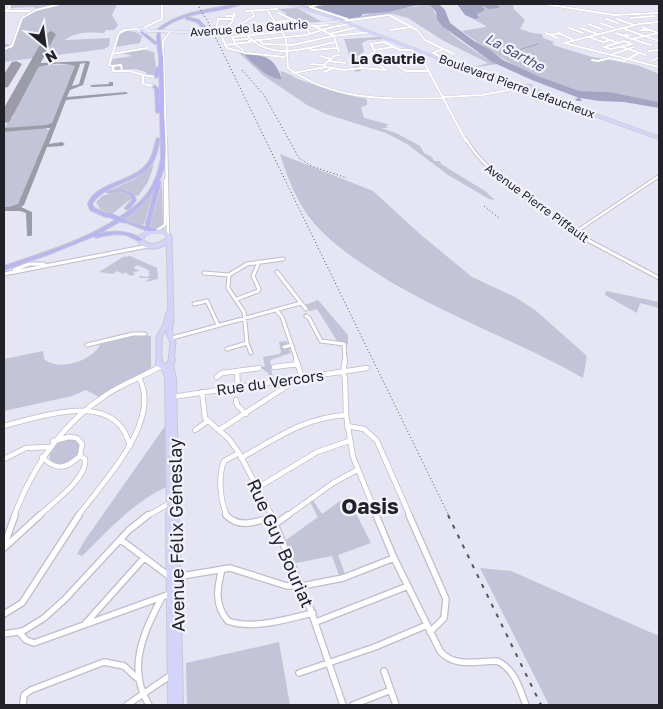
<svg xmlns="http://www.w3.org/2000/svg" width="663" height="709" font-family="'Golos Text',sans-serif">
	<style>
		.green { fill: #c4c4d8 }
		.water { fill: #a4a4c3 }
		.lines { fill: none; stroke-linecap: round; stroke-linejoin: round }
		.stream { stroke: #a4a4c3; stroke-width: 1 }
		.taxiway { fill: #9c9ca8; fill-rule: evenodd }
		.runway { fill: #9c9ca8; fill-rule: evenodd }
		.street-far4-casing { stroke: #bdbdcb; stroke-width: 2.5 }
		.street-far3-casing { stroke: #bdbdcb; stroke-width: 4 }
		.street-far2-casing { stroke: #bdbdcb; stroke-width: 5 }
		.street-far1-casing { stroke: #bdbdcb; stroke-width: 6 }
		.street-casing { stroke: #bdbdcb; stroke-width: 8 }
		.secondary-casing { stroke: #bdbdcb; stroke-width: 3 }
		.primary-far5-casing { stroke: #cacacb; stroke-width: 3 }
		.primary-far4-casing { stroke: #cacacb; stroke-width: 4.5 }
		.primary-far3-casing { stroke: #cacacb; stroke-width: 5 }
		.primary-far2-casing { stroke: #cacacb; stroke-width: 7 }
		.primary-far1-casing { stroke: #cacacb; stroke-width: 8 }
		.primary-casing { stroke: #cacacb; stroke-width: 10 }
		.highway-casing { stroke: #cacacb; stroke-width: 2 }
		.street-far4 { stroke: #fff; stroke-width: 2 }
		.street-far3 { stroke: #fff; stroke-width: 2.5 }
		.street-far2 { stroke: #fff; stroke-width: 3 }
		.street-far1 { stroke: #fff; stroke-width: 4.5 }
		.street { stroke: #fff; stroke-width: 5.5 }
		.secondary { stroke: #e9e9fc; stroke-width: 2.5 }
		.primary-far5 { stroke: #d4d3fa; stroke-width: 2.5 }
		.primary-far4 { stroke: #d4d3fa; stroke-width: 3 }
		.primary-far3 { stroke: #d4d3fa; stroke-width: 4 }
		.primary-far2 { stroke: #d4d3fa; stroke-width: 5 }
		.primary-far1 { stroke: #d4d3fa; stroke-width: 6 }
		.primary { stroke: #d4d3fa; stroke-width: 8 }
		.highway { fill: #b7b5f6; fill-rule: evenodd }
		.rail-far1 { stroke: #53535b; stroke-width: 1; stroke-dasharray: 1 2.5; stroke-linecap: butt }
		.rail { stroke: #53535b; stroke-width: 2; stroke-dasharray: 4 7; stroke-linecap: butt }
		.secondary-bridge-casing { stroke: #bdbdcb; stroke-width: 3; stroke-linecap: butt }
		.highway-bridge-casing { stroke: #cacacb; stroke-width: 5.5; stroke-linecap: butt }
		.secondary-bridge { stroke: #e9e9fc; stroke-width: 2.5 }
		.highway-bridge { stroke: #b7b5f6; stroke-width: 4.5 }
		.labels { text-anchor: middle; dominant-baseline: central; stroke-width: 4.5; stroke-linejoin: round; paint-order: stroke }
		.far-street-label { font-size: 12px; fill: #212127; stroke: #f3f3ff }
		.far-water-label { font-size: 14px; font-style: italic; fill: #4e4c79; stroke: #f3f3ff }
		.far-quarter-label { font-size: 15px; font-weight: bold; fill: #212127; stroke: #f3f3ff }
		.street-label { font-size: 15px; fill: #212127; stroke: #f3f3ff }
		.near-street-label { font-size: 18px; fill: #212127; stroke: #f3f3ff }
		.near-quarter-label { font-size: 21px; font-weight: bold; fill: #212127; stroke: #f3f3ff }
	</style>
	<rect width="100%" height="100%" fill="#e5e5f4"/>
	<path class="green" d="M11,4H117L112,15L118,25L114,30H106L104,33C91,32 74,32 65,40L110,38L109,46L104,49L42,57L54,34H47L34,58L4,62V51L7,48H4V43L12,46L21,19L37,9L33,7L10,8Z
		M294,4L309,6L328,4L315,6L339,16L360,17C364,13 408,8 418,6L416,4H429C436,11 436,19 443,26C455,39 482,56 497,64L471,68L488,63L442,40L408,18L393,14L343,20Z
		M497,4H514L513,8L525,20L520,29L532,33L542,34L543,38L554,42L552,44L556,46L592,57L637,65L659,74V102C643,99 627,95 610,93C600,91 590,92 579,91C540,84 492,53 462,31L485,27L486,26L473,19L479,16L477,14L478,6L488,8H500Z
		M297,8L322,22L304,24L286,17V13L278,9Z
		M126,31C132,31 137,32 142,36L140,43L116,47L119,35Z
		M381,37L386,39L368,40L362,43L364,52L356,57L362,61L359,64L361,71L355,72L344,39Z
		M144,50L154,52L156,68L155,76L146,75V72L136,69L115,70V66L110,65L113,59L132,56C126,53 121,54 114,55L112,58L114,55Z
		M234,51L263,56H246C255,65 268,80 282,79L280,71C286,72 292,76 298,79C320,87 344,95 367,99V105L361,107L364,118L391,125H386L387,128H381L396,133L420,146L424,153L432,157L434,161H440L441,164L485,191L495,200L489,199L448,175L407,144L386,133L326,114L307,105L264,76L239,53Z
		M71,64L76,66L52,123L46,127L5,128L9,118H13L14,111L13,110L37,66Z
		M44,128L49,130L19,202L15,207L4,208V132Z
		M280,154L373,191L420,234L472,277L515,297L535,310L587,356L583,378C518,341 440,314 375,272C353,258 330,242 313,222C297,203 287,177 280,154Z
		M154,164L148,182L138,196L127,190H111L135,179Z
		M162,183L163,223L161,227L155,229L150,226Z
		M115,192H126L132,198L111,215L100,209L96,202L102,196Z
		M153,192L144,224L141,225L122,219L144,203Z
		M130,256L157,268L158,279L145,282L150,278H139L140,276L147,277L150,274L148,272L150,271L138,265L134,267L135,269L139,270V271L133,272L135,274L132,276L127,274V272L123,274L117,271L113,274L99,272L123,257Z
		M606,291L659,302V308L640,303L637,313L605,295Z
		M318,300L348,335V345L345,342L337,341L317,309L310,311L305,305Z
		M139,335L151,336V368L99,397L86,390L72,396L4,411V359L43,351L44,359C59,372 93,361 101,343Z
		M286,341L291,348L289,349L291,353L270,360L273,380H269L268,373L260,367L265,366L263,357L279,354L281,352L279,342Z
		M165,426L166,487C131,504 109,530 82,556L77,554L85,540Z
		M70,439L77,441L80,446L78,455C69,464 62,467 50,462L49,451L57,443Z
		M347,496L371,543L338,555L345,574L339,575L332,556L296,563L286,540L318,517L310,502L313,500L322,514Z
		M480,568L511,571L659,636V705H549Z
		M279,642L290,705H187L186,663Z"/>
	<path class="water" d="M328,4H416L418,5L388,12L363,14L360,17L350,18L342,17L314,7Z
		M429,4H439L445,10L450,23L474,41L489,49L503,60L540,77L579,91L609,92L659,102V108L624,102L600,101L580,98L582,101H577L575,99L579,98L532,80L492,62L442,26L437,19L436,12Z
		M457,4H497L500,8L489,9L482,6L485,10L477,14L479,18L474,19L465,15Z
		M245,55C268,54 275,60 282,79C270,81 253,64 245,55Z"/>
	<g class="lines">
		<path class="stream" d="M512,52L538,44"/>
		<path class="taxiway" d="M88,61L90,62L83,85L70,90L67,97L126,92L128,93L126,94L66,100L49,144L62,142L65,144L62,146L47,147L24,205L21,207L32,212V235L31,236H27L26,213L20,211H4V207H9L18,204L50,128L4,132V128L46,125L52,123L75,66C62,61 44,65 32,69H30V67L41,63ZM85,63L79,84L72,86L80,65L79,64Z
			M109,82H113V86L92,87L90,86L92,85L109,84Z"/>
		<path class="runway" d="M51,31L56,34L11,119L9,122L4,123V108L46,34Z
			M16,61L22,64L8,87L4,88V74L12,62Z"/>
		<g class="street-far4-casing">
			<path id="street-far4" d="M544,4L614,15L659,13
				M310,7L347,19
				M310,7L319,4
				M267,10L286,38L288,68C336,102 387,99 443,98
				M6,11H30
				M246,11L277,9
				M4,12L9,8L10,4
				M234,13L232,22L220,33L227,48L246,53L284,57
				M278,13L303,24L310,34
				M226,16H235
				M631,18L654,16
				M606,19L618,23
				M617,19L634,25
				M344,21L389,15L417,30L425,40L454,54
				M275,22L292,20
				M659,22L639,24L564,43L659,67
				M600,23L614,28
				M310,24L334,36L339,52
				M588,24L602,29
				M217,26L218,19H233
				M316,26L328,25
				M642,27L658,33
				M143,28L162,19V4
				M569,28L583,33
				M581,28L597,34
				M622,28L659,41
				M139,29L125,30L119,33L109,65L113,66V71H130L143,75V84L154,86
				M391,30L410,27
				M641,30H650
				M230,31L254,16L252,11
				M546,33L557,38
				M558,33L572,39
				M616,33L632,39L658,33
				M329,34L358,27
				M247,35C269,62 307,48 336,42
				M550,35L560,33
				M620,35H629L624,36
				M232,37L282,32
				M232,37L236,45L243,50
				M589,37L603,42L611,40
				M602,37L618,43
				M234,40L248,39
				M259,40L263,44L292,45L333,36L371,32
				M635,40L651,45L640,42
				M249,41L306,35L332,27L351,24
				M624,41L632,44L611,49L604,47Z
				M384,42L394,47L374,50L371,44Z
				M225,45L250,42
				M394,47L400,50H413V53L426,66L442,96L445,97L443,98L466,141
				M622,47L646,55
				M309,48L313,50L337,48
				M4,49L12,46L22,18L36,10L60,4
				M443,49L433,53L445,59
				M649,51L659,50
				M112,54L147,48
				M613,54L634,47
				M320,56L331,59
				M373,60L368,56L375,51
				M592,60L598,61L610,58L624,61L639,53
				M329,61L345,63
				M652,61L659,57
				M311,64L324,65
				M113,66L121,65L122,71
				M380,66L386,70L361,68V64L367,61L387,59L406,71H429
				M326,67L324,65L334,56L339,55
				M324,72L334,68
				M293,73L326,67L344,70L361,68
				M143,75L156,77
				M445,97L482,95L519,88
				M166,141L163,41L170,32"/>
		</g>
		<g class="street-far3-casing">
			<path id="street-far3" d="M166,139L168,234
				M466,139C485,175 550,214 584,238
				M157,230L165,225V181L167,177
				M574,233L659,176"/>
		</g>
		<g class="street-far2-casing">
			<path id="street-far2" d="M582,237L659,278
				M14,270L29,264H44
				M204,273L229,275
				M4,274L148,246
				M237,299L258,291L259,289L253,276L259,262
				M301,303L306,309
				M194,304L207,301L218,325
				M277,311L282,317L297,361
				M306,316L309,318L321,341L344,344L345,361
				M172,338L301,303L277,272
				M247,343L251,353
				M87,345L133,334H145
				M284,347L292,345
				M227,349L247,343L244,312L228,288L229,275L247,264L283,259"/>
		</g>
		<g class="street-far1-casing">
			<path id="street-far1" d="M296,360L302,377
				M274,367L298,364
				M237,371L238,387
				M343,373L345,360
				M343,373L345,378L346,415L353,457L377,516
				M217,377L222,373L259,368
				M202,392L205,418L229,439L239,453L272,516
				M172,397L367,368
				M236,400L237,405L246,414
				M4,426C35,418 98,395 122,428C126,433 128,440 130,446
				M347,426L364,429L377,441L410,516
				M195,430L208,421
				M219,430L290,384V379
				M42,457C56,471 66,469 80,456L82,444L77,438L69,437L53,441
				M241,458C277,438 303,418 346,415
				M4,459L26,448L48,447
				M257,488L317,452L349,441
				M14,516C33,466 61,424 106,395C123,383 143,377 161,366
				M39,516C52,503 88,478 85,459L80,456
				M78,516C102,483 163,421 139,378
				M147,516L170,503
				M227,516C220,501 218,476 224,461L239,453
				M287,516L333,483L357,470"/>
		</g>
		<g class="street-casing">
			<path id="street" d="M226,515C239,529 256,522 272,517
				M271,515L310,608L343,705
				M376,515L394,558L440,651C454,668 477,661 497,661C515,669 519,688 526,705
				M409,515L446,599L444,618L430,632
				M275,524L288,515
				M121,540L169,576
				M4,546L15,515
				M4,548L40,515
				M222,569C217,588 214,605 228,621C254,630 287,619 313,613
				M176,577L230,568L287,586L307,585L343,578L394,558
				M4,614L22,603L79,515
				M316,622L408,586
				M85,624L144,558
				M20,633L26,640L34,643L170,594
				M4,634L23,631L44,618L65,599L129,530L148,515
				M384,671L396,705
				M299,673L375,647L427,625
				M23,705L24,695L31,690L104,662L124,666L137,678
				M127,705L171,675
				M149,705C126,668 144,632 162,597
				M353,705L391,690"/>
		</g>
		<g class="secondary-casing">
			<path id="secondary" d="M651,4L659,12
				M149,30L143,28L137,30L141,32L153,31
				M161,31L208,33L344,21"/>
		</g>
		<g class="primary-far5-casing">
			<path id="primary-far5" d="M289,4L329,16L450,63"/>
		</g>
		<g class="primary-far4-casing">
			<path id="primary-far4" d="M446,61L659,138
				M520,87L531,86L541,93"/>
		</g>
		<g class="primary-far3-casing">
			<path id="primary-far3" d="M141,238C147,230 155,230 165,232L169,238"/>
		</g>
		<g class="primary-far2-casing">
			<path id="primary-far2" d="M142,237L140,240C148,250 160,247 169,239
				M169,332L171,321L169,237
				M169,332L173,343L171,361
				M159,361V337L165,327L169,313"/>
		</g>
		<g class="primary-far1-casing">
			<path id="primary-far1" d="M159,360V364L166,367
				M170,365L172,360
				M170,365L173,379L176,516
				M164,367L168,376L170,516"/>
		</g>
		<g class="primary-casing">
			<path id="primary" d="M170,515L172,705
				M175,515L179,705"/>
		</g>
		<g class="highway-casing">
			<path id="highway" d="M238,4H242C214,14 186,10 160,30C159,40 162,48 163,57C164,75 164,94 164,112C164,135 170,160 159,181L161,182L150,223V227L156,229V231H148L122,221L124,220L146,227V223L155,187C144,209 119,223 97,234C113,230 128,230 142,239V241C136,241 132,237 126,235C116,233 106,235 96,238L94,236L47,255L4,270V266C45,252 88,240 124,214C133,208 143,200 149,191C156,181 159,170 161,158L159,56L157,43L155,44L140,32L142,31L157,43V37L158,29C181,11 211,9 238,4Z
				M186,17L199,20L208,30L202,34H190L191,32H201L205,30L197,22L186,19Z
				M158,67L160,68L158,77L156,78L154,77L156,68Z
				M154,85L159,89L160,112L158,113L156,112L155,89L152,86Z
				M157,138L160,139C158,146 157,155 153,162C139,184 106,182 92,204L94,208L110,215V217H106L90,210L88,204C89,202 90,199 92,197C106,180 137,181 149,161C154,154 154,145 157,138Z
				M121,189L134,194L136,200L129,209H125V208L132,200L130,195L121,191L109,193L107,192L109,191Z"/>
		</g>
		<use href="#street-far4" class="street-far4"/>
		<use href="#street-far3" class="street-far3"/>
		<use href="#street-far2" class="street-far2"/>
		<use href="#street-far1" class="street-far1"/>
		<use href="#street" class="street"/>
		<use href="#secondary" class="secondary"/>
		<use href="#primary-far5" class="primary-far5"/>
		<use href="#primary-far4" class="primary-far4"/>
		<use href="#primary-far3" class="primary-far3"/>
		<use href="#primary-far2" class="primary-far2"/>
		<use href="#primary-far1" class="primary-far1"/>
		<use href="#primary" class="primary"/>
		<use href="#highway" class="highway"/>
		<path class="rail-far1" d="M197,4L207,20L449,516
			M242,70L264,95L299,158L311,166L347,178
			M484,206L499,218"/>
		<path class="rail" d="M448,515L541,705"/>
		<g class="secondary-bridge-casing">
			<path id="secondary-bridge" d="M153,31H161"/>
		</g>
		<g class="highway-bridge-casing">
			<path id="highway-bridge" d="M109,215L124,221"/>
		</g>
		<use href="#secondary-bridge" class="secondary-bridge"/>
		<use href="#highway-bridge" class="highway-bridge"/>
	</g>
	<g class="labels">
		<g class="far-street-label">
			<text transform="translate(249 28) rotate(-4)">Avenue de la Gautrie</text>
			<text transform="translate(517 86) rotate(20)">Boulevard Pierre Lefaucheux</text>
			<text transform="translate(537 203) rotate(36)">Avenue Pierre Piffault</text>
		</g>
		<g class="far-water-label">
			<text transform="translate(515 52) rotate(28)">La Sarthe</text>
		</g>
		<g class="far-quarter-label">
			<text x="388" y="58">La Gautrie</text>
		</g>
		<g class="street-label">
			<text transform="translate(270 382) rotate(-8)">Rue du Vercors</text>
		</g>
		<g class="near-street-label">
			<text transform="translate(176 535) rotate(-91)">Avenue Félix Géneslay</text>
			<text transform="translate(281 543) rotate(66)">Rue Guy Bouriat</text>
		</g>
		<g class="near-quarter-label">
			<text x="370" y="506">Oasis</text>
		</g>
	</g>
	<rect width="663" height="709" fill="none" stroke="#212127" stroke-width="10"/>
	<g transform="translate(45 45) rotate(151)" stroke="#f3f3ff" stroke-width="4" paint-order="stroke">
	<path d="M0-4L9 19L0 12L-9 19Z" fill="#212127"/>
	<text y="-8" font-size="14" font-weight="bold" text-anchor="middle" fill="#212127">N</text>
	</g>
</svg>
